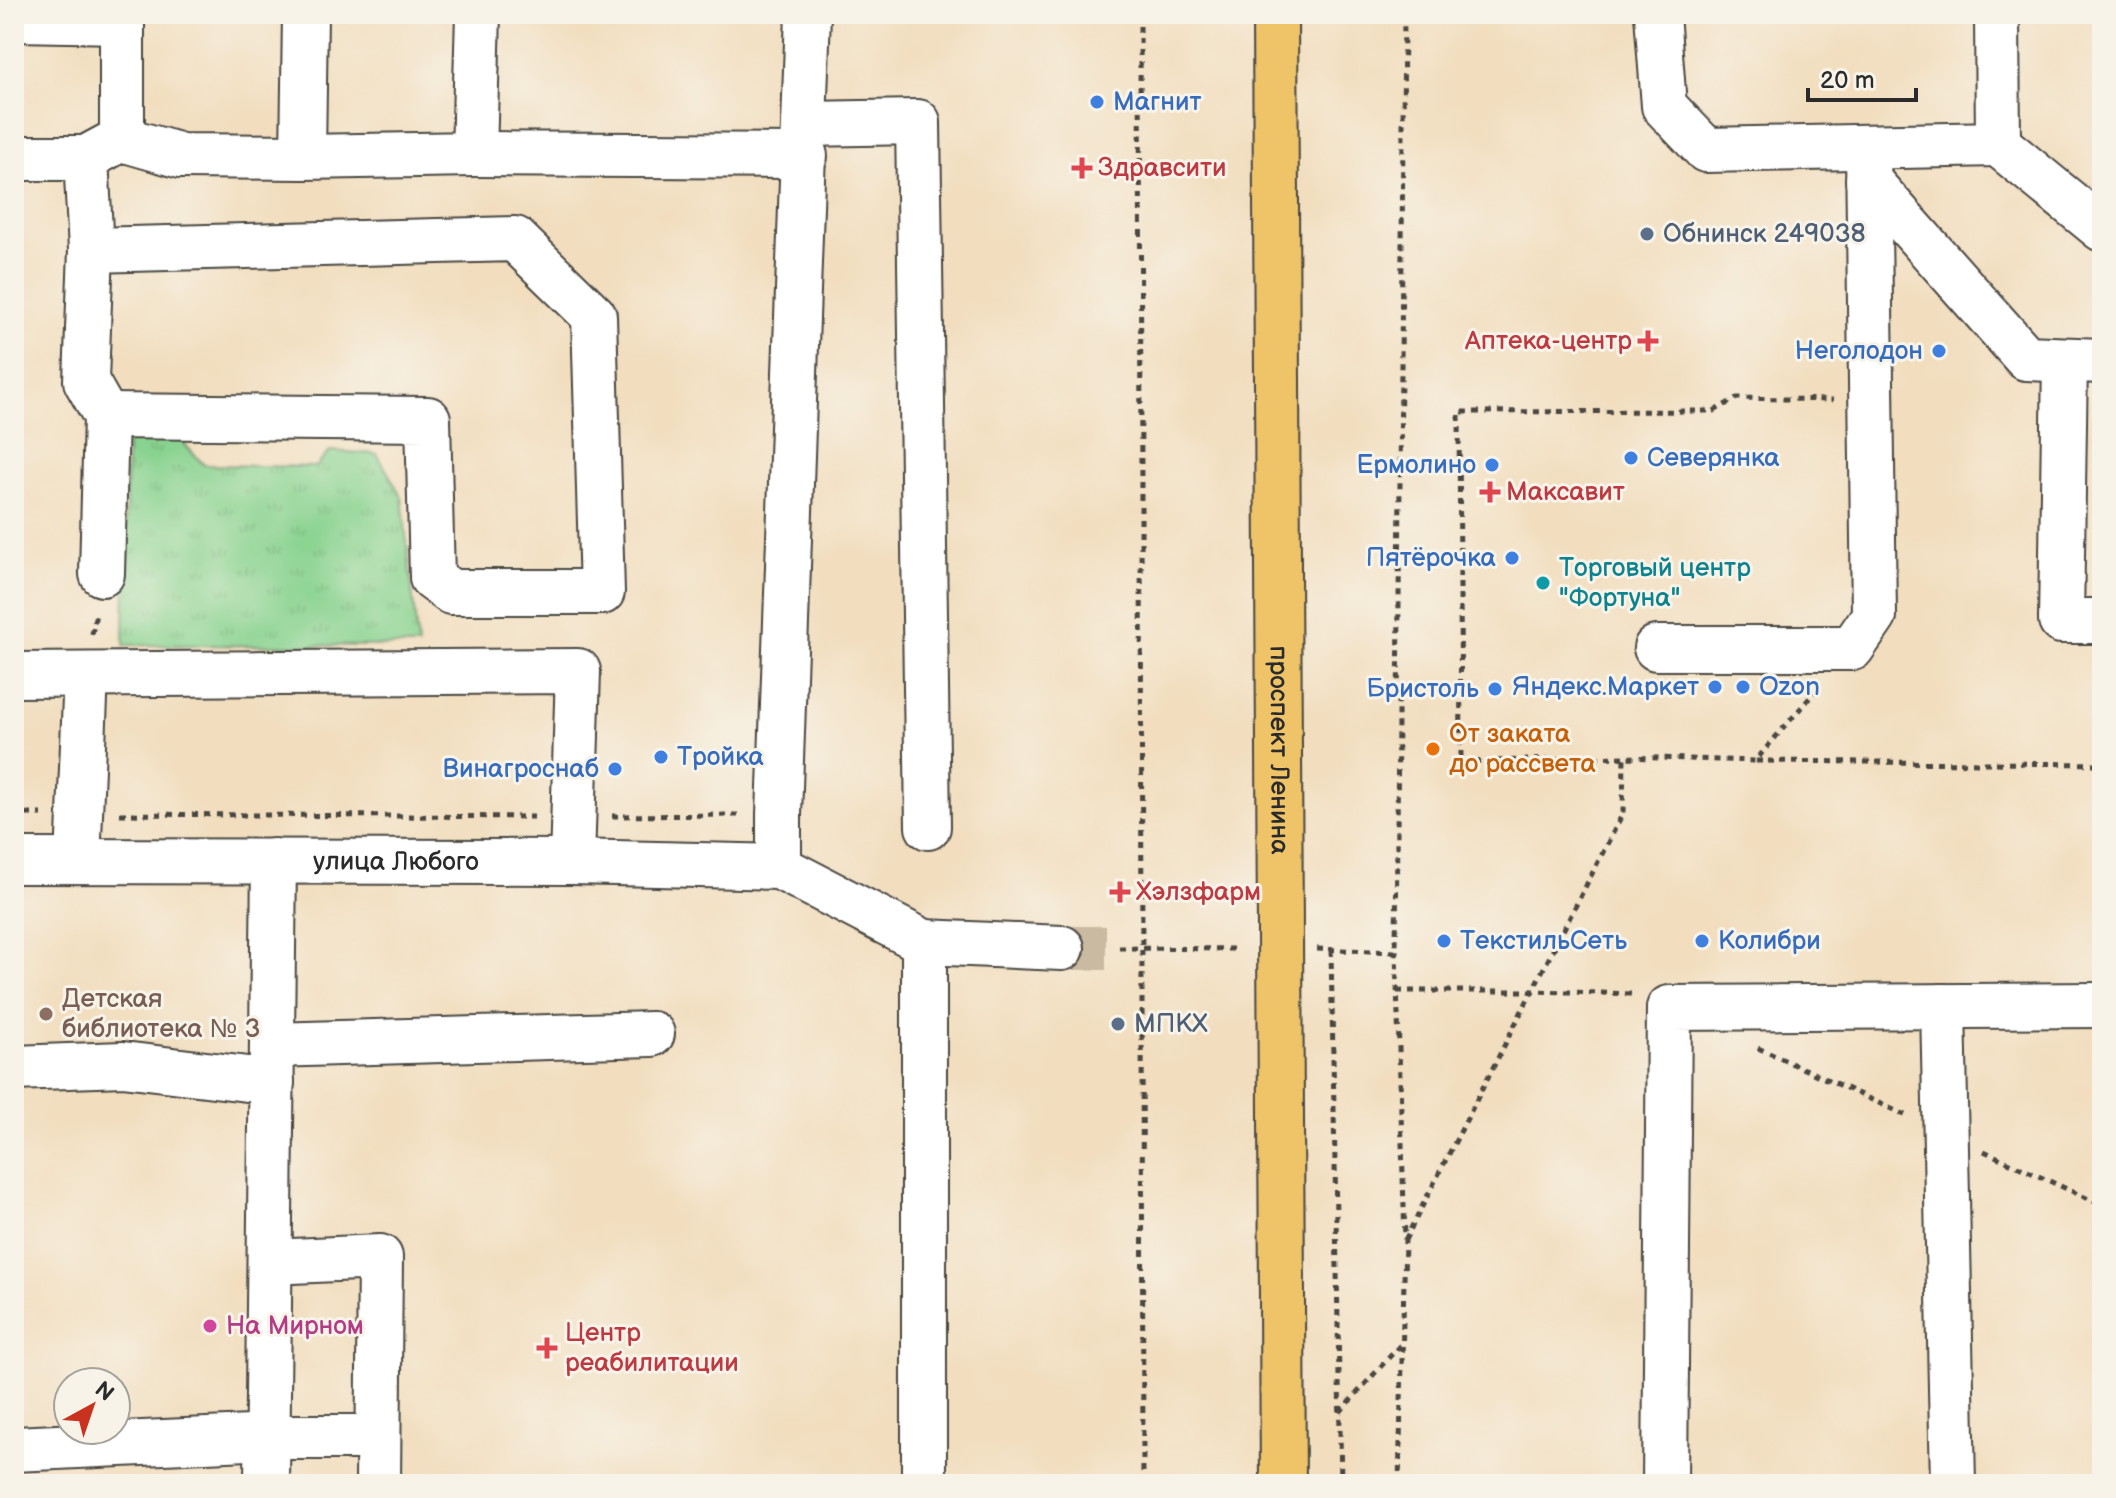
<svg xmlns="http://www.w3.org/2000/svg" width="2116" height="1498" font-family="'Balsamiq Sans',sans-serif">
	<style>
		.grass { fill: url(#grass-tufts); stroke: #5a7f5e; stroke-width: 2 }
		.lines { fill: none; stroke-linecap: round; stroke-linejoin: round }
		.minor-tunnel { stroke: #cabaa1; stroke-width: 44; stroke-dasharray: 44 22; stroke-linecap: butt }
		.minor-casing { stroke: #494641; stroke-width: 48 }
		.major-casing { stroke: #494641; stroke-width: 48 }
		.path { stroke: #494641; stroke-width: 5; stroke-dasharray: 6 6; stroke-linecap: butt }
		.minor { stroke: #fff; stroke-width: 44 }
		.major { stroke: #efc469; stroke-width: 44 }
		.shop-dot { fill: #3f7fe0; stroke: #f7f3e8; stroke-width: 3 }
		.health-dot { fill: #e0444e; stroke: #f7f3e8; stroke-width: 3 }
		.service-dot { fill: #5c6f8a; stroke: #f7f3e8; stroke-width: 3 }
		.culture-dot { fill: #0f9aa8; stroke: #f7f3e8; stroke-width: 3 }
		.food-dot { fill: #e8710a; stroke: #f7f3e8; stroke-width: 3 }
		.education-dot { fill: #8d6e63; stroke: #f7f3e8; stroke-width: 3 }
		.hotel-dot { fill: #d1479c; stroke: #f7f3e8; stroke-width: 3 }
		.labels { text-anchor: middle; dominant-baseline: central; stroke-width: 6; stroke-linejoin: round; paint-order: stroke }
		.shop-label { font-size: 26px; fill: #366cbe; stroke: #f7f3e8; text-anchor: start }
		.health-label { font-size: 26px; fill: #be3a42; stroke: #f7f3e8; text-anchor: start }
		.service-label { font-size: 26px; fill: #4e5e75; stroke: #f7f3e8; text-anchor: start }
		.culture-label { font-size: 26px; fill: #0d838f; stroke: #f7f3e8; text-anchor: start }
		.food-label { font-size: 26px; fill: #c56008; stroke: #f7f3e8; text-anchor: start }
		.street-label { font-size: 26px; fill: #2b2b2b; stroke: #f7f3e8 }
		.education-label { font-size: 26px; fill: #785e54; stroke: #f7f3e8; text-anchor: start }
		.hotel-label { font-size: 26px; fill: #b23c85; stroke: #f7f3e8; text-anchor: start }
	</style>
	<defs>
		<pattern id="grass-tufts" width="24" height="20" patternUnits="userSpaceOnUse" patternTransform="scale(2)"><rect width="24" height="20" fill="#89d390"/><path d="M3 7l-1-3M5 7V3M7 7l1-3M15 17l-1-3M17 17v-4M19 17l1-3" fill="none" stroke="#76b57c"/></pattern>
	</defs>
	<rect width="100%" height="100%" fill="#f7f3e8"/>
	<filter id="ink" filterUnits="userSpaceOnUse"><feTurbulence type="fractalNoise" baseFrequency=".0125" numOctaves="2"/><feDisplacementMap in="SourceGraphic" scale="16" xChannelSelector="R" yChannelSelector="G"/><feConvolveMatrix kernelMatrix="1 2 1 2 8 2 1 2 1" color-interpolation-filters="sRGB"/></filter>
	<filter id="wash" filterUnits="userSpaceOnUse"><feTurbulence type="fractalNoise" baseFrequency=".006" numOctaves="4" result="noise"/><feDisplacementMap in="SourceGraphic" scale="32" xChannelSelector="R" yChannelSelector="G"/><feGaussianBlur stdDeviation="1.8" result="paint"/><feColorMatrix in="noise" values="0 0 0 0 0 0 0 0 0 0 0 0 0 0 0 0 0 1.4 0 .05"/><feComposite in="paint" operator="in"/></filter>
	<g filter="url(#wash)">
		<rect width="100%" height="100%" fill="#f2debf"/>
		<path class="grass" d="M127,435H176L204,465L316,467L330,451L377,454L402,497L418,646L124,645Z"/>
	</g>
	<g filter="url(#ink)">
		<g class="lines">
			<path class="minor-tunnel" d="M1062,948H1119"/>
			<g class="minor-casing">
				<g id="minor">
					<path d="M122,14V139L181,156L303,157L474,154L478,14"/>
					<path d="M1657,14L1664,106L1706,150L1998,144L1997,14"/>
					<path d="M14,19L122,21"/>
					<path d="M806,124L918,122L928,827"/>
					<path d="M1998,144L2102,229"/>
					<path d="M474,154L805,156"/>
					<path d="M303,157L305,14"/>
					<path d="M14,158H86L112,144"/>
					<path d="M86,158L91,250L86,381L106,416"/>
					<path d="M1868,180L2026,358L2102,361"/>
					<path d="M91,250L515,239L594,316L602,592H451L432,578L428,419L106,416L102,574"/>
					<path d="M2065,360L2061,621H2102"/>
					<path d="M1656,648H1852L1874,616L1868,147"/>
					<path d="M14,675L578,671L572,862"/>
					<path id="s1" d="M14,861L572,862L779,867L924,942V1484"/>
					<path d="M78,861L86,675"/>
					<path d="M779,867V815L808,14"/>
					<path d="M924,942L1062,948"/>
					<path d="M1943,1006L1953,1484"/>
					<path d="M272,1045L652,1034"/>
					<path d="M14,1068L123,1064L272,1082"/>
					<path d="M270,1262L380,1257L378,1484"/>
					<path d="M14,1449L269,1437H378"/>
					<path d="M267,1484L274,861"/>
					<path d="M1665,1484L1669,1008L2102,1005"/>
				</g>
			</g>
			<g class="major-casing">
				<g id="major">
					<path id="s2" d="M1275,14L1283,1484"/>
				</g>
			</g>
			<path class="path" d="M1140,14L1143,1484
				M92,634L96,613
				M1624,757L1461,762L1459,412L1714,411L1737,398L1833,400
				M1756,761L2102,764
				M14,814H42
				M120,814L534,817
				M612,816L742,815
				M1119,948L1237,949
				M1317,949L1396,952
				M1331,950L1341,1484
				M1397,991H1534L1635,994
				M1758,1048L1905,1115
				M1984,1151L2102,1205
				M1405,1240L1623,813L1624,757L1755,761L1818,688
				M1340,1412L1402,1343
				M1399,1484L1405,1240L1396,952L1404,14"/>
			<use href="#minor" class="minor"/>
			<use href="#major" class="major"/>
		</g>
	</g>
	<g class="shop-dot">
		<circle cx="1097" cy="102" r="8"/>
		<circle cx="1939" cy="351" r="8"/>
		<circle cx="1631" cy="458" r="8"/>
		<circle cx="1492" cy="465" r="8"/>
		<circle cx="1512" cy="558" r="8"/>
		<circle cx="1715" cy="687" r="8"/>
		<circle cx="1743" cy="687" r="8"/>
		<circle cx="1495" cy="689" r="8"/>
		<circle cx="661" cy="757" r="8"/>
		<circle cx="615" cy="769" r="8"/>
		<circle cx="1444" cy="941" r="8"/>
		<circle cx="1702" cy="941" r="8"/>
	</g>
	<g class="health-dot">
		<path d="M1078 156h8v8h8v8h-8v8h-8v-8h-8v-8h8z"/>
		<path d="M1644 329h8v8h8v8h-8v8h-8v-8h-8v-8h8z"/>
		<path d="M1486 480h8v8h8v8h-8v8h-8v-8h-8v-8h8z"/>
		<path d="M1116 880h8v8h8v8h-8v8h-8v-8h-8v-8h8z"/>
		<path d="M543 1336h8v8h8v8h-8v8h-8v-8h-8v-8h8z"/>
	</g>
	<g class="service-dot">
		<circle cx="1647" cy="234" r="8"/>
		<circle cx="1118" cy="1024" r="8"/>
	</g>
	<circle class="culture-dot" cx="1543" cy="583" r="8"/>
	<circle class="food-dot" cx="1433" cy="749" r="8"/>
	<circle class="education-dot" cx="46" cy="1014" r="8"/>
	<circle class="hotel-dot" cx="210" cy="1326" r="8"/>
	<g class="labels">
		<g class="shop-label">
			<text x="1113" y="102">Магнит</text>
			<text x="1923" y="351" text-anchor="end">Неголодон</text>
			<text x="1647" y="458">Северянка</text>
			<text x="1476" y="465" text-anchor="end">Ермолино</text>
			<text x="1496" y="558" text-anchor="end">Пятёрочка</text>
			<text x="1699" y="687" text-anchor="end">Яндекс.Маркет</text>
			<text x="1759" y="687">Ozon</text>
			<text x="1479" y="689" text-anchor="end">Бристоль</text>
			<text x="677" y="757">Тройка</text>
			<text x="599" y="769" text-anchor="end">Винагроснаб</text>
			<text x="1460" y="941">ТекстильСеть</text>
			<text x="1718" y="941">Колибри</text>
		</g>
		<g class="health-label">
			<text x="1098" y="168">Здравсити</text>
			<text x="1632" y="341" text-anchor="end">Аптека-центр</text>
			<text x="1506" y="492">Максавит</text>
			<text x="1136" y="892">Хэлзфарм</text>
			<text x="565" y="1333">Центр<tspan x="565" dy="30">реабилитации</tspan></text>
		</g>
		<g class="service-label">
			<text x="1663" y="234">Обнинск 249038</text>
			<text x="1134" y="1024">МПКХ</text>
		</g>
		<g class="culture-label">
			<text x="1559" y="568">Торговый центр<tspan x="1559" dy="30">"Фортуна"</tspan></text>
		</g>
		<g class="food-label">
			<text x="1449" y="734">От заката<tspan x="1449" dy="30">до рассвета</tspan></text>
		</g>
		<g class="street-label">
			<text stroke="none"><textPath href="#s2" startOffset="736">проспект Ленина</textPath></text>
			<text stroke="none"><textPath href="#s1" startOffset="382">улица Любого</textPath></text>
		</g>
		<g class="education-label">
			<text x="62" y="999">Детская<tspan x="62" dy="30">библиотека № 3</tspan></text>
		</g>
		<g class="hotel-label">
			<text x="226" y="1326">На Мирном</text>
		</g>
	</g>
	<rect width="2116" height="1498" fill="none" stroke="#f7f3e8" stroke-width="48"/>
	<g transform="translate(92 1406) rotate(40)"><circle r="38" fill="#f7f3e8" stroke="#a5a39c" stroke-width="2"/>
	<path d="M0-6L14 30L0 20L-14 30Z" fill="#c8321e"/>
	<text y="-12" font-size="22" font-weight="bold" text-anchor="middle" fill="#2b2b2b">N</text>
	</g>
	<path d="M1808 88v12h108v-12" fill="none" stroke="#2b2b2b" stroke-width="4"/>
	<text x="1820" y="88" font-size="24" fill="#2b2b2b" stroke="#f7f3e8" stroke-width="6" paint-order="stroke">20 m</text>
</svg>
